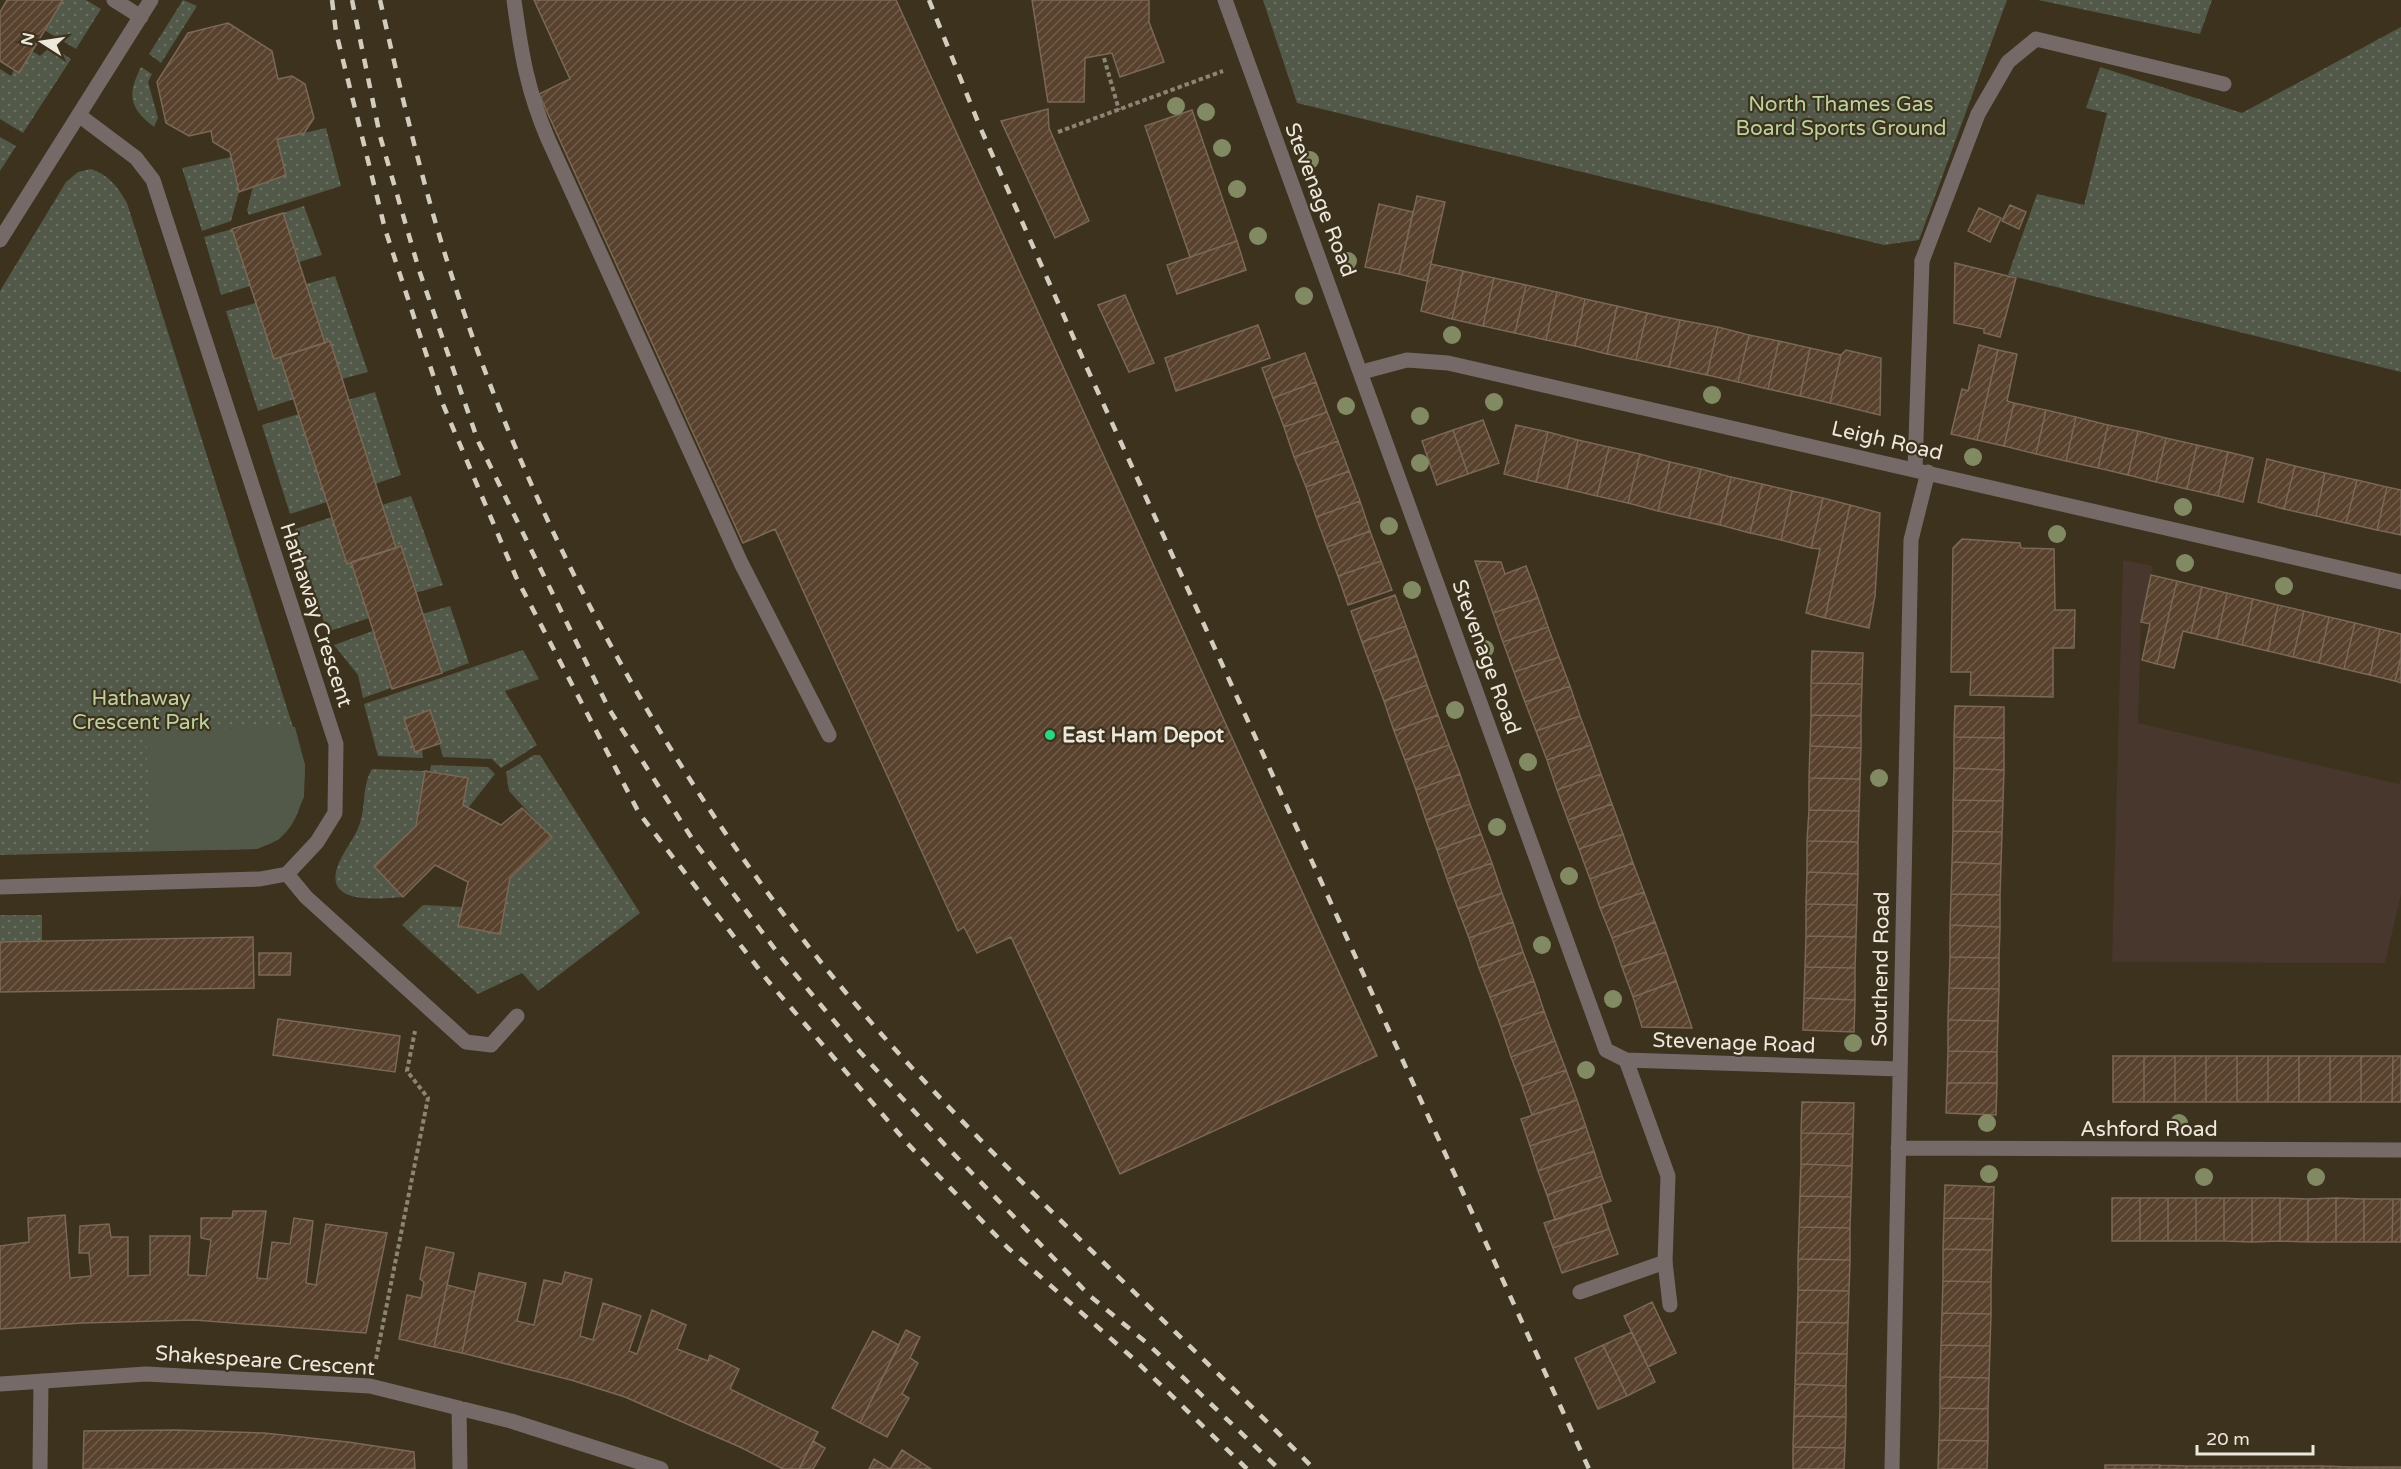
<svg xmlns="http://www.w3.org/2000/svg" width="2401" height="1469" font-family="'Varela Round',sans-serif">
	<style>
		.commercial { fill: #48372d }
		.grass { fill: url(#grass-dots) }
		.garden { fill: #525949 }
		.building { fill: url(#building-hatch); stroke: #7b6857; stroke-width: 1.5 }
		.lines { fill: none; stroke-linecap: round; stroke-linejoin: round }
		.path { stroke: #8c8474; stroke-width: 4; stroke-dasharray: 4.5 3; stroke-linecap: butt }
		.service { stroke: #766a69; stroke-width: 15 }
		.minor { stroke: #766a69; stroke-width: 15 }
		.rail { stroke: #d3cdbf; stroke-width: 4.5; stroke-dasharray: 10 10; stroke-linecap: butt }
		.tree { fill: #828a64 }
		.poi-dot { fill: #29d885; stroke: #3c321e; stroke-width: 2 }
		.labels { text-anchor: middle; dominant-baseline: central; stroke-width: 4.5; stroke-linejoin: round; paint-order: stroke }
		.park-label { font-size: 21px; fill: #bcd29e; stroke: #3c321e }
		.street-label { font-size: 21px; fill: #eee8dc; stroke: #3c321e }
		.poi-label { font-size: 21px; font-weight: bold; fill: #eee8dc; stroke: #3c321e; text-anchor: start }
	</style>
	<defs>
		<pattern id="grass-dots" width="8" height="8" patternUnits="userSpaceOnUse" patternTransform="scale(1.5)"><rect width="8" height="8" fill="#525949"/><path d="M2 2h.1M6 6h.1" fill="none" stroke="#6b7163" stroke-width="1.8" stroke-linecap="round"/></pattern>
		<pattern id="building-hatch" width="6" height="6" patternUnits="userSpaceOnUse" patternTransform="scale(1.5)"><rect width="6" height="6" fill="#58412d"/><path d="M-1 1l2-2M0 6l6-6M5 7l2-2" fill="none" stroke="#705c4b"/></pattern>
	</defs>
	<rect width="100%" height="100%" fill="#3c321e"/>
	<path class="commercial" d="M2123,560L2153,566L2141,622L2138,723L2399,784L2401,778V894L2385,963L2112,962Z"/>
	<path class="grass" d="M63,0H86L101,9L76,49L44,30Z
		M183,0L197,6L161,63L149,54Z
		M1263,0H2007L1919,240L1884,245L1297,103Z
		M2038,0H2212L2200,34Z
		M2401,27V372L2008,275L2037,194L2084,205L2107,113L2086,108L2100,67L2242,113Z
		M51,46L71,59L23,133L0,119V69L11,76L14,70L19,72L32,51L40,56Z
		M141,67L152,74L148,82L158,118L154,127C129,108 127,95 141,67Z
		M326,128L341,186L249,215L247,210L253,187L286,175L277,139Z
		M0,137L16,146L0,171Z
		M231,157L239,192L231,221L202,231L182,168Z
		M91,169C109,175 117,186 127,203L305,765C304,792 302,820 279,839C273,843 264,846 257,849L0,855V291L66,182L78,172Z
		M304,206L322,255L299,262L283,213Z
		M232,229L250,286L221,295L204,237Z
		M335,276L368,372L342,379L325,343L306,284Z
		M256,303L274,359L280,357L294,399L258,411L226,311Z
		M375,392L401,475L375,484L348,400Z
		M299,414L327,502L290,514L262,425Z
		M411,496L443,585L415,593L401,546L396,548L382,505Z
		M332,517L346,563L351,562L369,618L327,632L295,529Z
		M450,606L469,663L442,673L422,614Z
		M373,631L391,688L363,698L358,675L334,645Z
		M523,650L539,679L505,691L537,745L501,768L492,759L443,757L430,710L404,719L415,752L422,750L423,758L378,756L364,704Z
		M534,755H540L640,913L538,991L522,973L478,994L402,925L423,905L462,907L459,926L500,934L510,878L551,837L509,791L506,772Z
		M431,765L488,767L495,774L468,808L463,805L467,778L430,771Z
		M372,769L425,771L416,826L375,866L403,897C383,898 325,907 337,868C342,852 355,839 360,823C366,805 362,785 372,769Z
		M0,915H42V941L0,942Z"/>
	<path class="garden" d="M295,727L305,765L304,797L296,815L279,839L257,849L151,851L146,730Z"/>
	<path class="building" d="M7,0H63L19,73L0,61V12Z
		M534,0H896L1377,1056L1120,1174L1011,937L977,953L964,927L958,931L775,529L743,543L539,94L570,79Z
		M1032,0H1149V22L1164,62L1120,77L1112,53L1085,58L1084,102H1048Z
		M228,23L272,51L278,79L292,76L305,84L314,118L304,133L277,139L286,175L239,192L230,152L213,142L211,131L189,136L166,123L157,82L188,33Z
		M1048,109L1049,128L1089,221L1055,238L1001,121Z
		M1192,110L1237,241L1190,257L1145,126Z
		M1417,196L1445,202L1427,281L1399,274Z
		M1379,204L1413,212L1399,274L1365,267Z
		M2010,205L2026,212L2019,229L2002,221Z
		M1979,208L2001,218L1990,242L1968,231Z
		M283,213L325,343L274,359L232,229Z
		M1237,241L1246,270L1177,294L1167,265Z
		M1955,263L2016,278L2000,337L1984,333V329L1954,323Z
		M1431,264L1463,271L1452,319L1421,311Z
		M1463,271L1494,278L1483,326L1452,319Z
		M1494,278L1526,285L1515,333L1483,326Z
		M1526,285L1557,292L1546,340L1515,333Z
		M1557,292L1585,299L1575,346L1546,340Z
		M1125,295L1154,363L1129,372L1098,305Z
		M1585,299L1617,306L1607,354L1575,346Z
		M1617,306L1647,313L1636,360L1607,354Z
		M1647,313L1680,320L1669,367L1636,360Z
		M1680,320L1718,327L1707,375L1669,367Z
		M1258,325L1270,358L1176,391L1165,358Z
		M1718,327L1749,335L1738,382L1707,375Z
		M1749,335L1779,341L1768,389L1738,382Z
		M330,341L396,548L347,564L280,357Z
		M1779,341L1810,348L1800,396L1768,389Z
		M1979,345L1998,350L1977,440L1951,434L1962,389L1968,391Z
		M1810,348L1841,355L1830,403L1800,396Z
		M1846,350L1881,358L1880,415L1830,403L1841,355Z
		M1998,350L2017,354L2007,401L2014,403L2004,446L1977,440Z
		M1305,353L1316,382L1273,398L1262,368Z
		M1316,382L1327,412L1284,427L1273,398Z
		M2014,403L2046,410L2036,454L2004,446Z
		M2046,410L2076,417L2066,461L2036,454Z
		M1327,412L1338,441L1294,457L1284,427Z
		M2076,417L2108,425L2098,468L2066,461Z
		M1483,420L1499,463L1468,474L1453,430Z
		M1516,425L1548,432L1536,482L1504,474Z
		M2108,425L2138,431L2128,475L2098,468Z
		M1453,430L1468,474L1437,485L1422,441Z
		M2138,431L2166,438L2156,482L2128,475Z
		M1548,432L1578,440L1567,489L1536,482Z
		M2166,438L2197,445L2187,489L2156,482Z
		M1578,440L1609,447L1597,496L1567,489Z
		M1338,441L1349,471L1306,487L1294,457Z
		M2197,445L2228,452L2218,496L2187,489Z
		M1609,447L1640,454L1628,503L1597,496Z
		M2228,452L2253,458L2243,502L2218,496Z
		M1640,454L1670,462L1658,511L1628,503Z
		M2267,459L2295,466L2284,509L2258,502Z
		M1670,462L1701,469L1689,518L1658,511Z
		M2295,466L2325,473L2316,516L2284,509Z
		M1701,469L1731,477L1720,525L1689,518Z
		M1349,471L1360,501L1316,517L1306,487Z
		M2325,473L2357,480L2346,523L2316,516Z
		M1731,477L1762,484L1750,533L1720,525Z
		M2357,480L2387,487L2377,530L2346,523Z
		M1762,484L1792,491L1781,540L1750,533Z
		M2387,487L2401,490V535L2377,530Z
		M1792,491L1823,498L1811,548L1781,540Z
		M1823,498L1850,505L1825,618L1806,613L1820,549L1811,548Z
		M1360,501L1370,531L1327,547L1316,517Z
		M1850,505L1880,513L1875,596L1869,628L1825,618Z
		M1370,531L1381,561L1338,576L1327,547Z
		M1962,539L2020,543L2021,548L2054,549L2055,610H2075L2074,648H2053V697L1970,695L1971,672H1951L1953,548Z
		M401,546L442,673L392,689L351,562Z
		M1381,561L1392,590L1348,605L1338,576Z
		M1475,561L1501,562L1505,574L1526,566L1538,598L1493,613Z
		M2151,575L2177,581L2157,664L2142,660L2150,624L2141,622Z
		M2177,581L2202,587L2191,633L2183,631L2174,668L2157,664Z
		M2202,587L2227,593L2217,639L2191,633Z
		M2227,593L2253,599L2242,645L2217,639Z
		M1395,595L1406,626L1362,642L1351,611Z
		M1538,598L1548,627L1503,642L1493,613Z
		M2253,599L2278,605L2268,651L2242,645Z
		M2278,605L2304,611L2293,657L2268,651Z
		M2304,611L2329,617L2319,663L2293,657Z
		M2329,617L2355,623L2344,669L2319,663Z
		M2355,623L2380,629L2370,675L2344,669Z
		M1406,626L1417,656L1373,672L1362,642Z
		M1548,627L1559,657L1514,672L1503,642Z
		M2380,629L2401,634V657L2395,681L2370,675Z
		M1812,651L1863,653L1862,684L1811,683Z
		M1417,656L1427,685L1384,701L1373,672Z
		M1559,657L1570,686L1525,702L1514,672Z
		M2401,657V683L2395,681Z
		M1811,683L1862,684L1861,716L1811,715Z
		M1427,685L1438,715L1394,731L1384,701Z
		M1570,686L1580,716L1536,731L1525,702Z
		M1955,706L2004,707V738L1954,737Z
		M430,710L441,743L415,752L404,719Z
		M1438,715L1449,745L1405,760L1394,731Z
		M1811,715L1861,716V748L1810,746Z
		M1580,716L1591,745L1547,760L1536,731Z
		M1954,737L2004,738V770L1954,768Z
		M1449,745L1460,774L1416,790L1405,760Z
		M1591,745L1601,774L1557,790L1547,760Z
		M1810,746L1861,748L1860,779L1809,778Z
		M1954,768L2004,770L2003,801L1953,800Z
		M425,771L468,778L463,805L501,825L522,808L552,837L510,878L500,934L458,926L468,882L435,865L403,897L374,866L416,826Z
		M1460,774L1470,804L1426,820L1416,790Z
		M1601,774L1612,804L1568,820L1557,790Z
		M1809,778L1860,779L1859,811L1809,810Z
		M1953,800L2003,801L2002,832L1953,831Z
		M1470,804L1481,834L1437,850L1426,820Z
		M1612,804L1623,834L1579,849L1568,820Z
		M1809,810L1859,811L1858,842L1807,841Z
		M1953,831L2002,832L2001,864L1952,862Z
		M1481,834L1492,863L1447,879L1437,850Z
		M1623,834L1633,863L1590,879L1579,849Z
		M1807,841L1858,842V874L1807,872Z
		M1952,862L2001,864L2000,895L1951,894Z
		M1492,863L1502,893L1458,909L1447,879Z
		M1633,863L1644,892L1600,908L1590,879Z
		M1807,872L1858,874L1857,905L1806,904Z
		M1644,892L1655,922L1612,938L1600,908Z
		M1502,893L1513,922L1469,938L1458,909Z
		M1951,894L2000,895V927L1950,925Z
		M1806,904L1857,905L1856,937L1806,936Z
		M1513,922L1523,952L1479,968L1469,938Z
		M1655,922L1666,952L1622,967L1612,938Z
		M1950,925L2000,927L1999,958L1950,957Z
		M1806,936L1856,937L1855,968L1805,967Z
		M253,937L254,988L0,992V942Z
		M1523,952L1534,981L1490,997L1479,968Z
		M1666,952L1676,981L1633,997L1622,967Z
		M259,953H291L290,975H259Z
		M1950,957L1999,958V989L1949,988Z
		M1805,967L1855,968V1000L1804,998Z
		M1534,981L1544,1011L1501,1027L1490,997Z
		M1676,981L1692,1028L1642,1027L1633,997Z
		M1949,988L1999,989L1998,1021L1948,1020Z
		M1804,998L1855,1000L1854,1032L1803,1030Z
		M1544,1011L1555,1041L1511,1057L1501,1027Z
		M278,1019L400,1036L395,1072L273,1055Z
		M1948,1020L1998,1021L1997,1052L1948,1051Z
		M1555,1041L1566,1070L1522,1086L1511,1057Z
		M1948,1051L1997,1052V1083H1947Z
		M2113,1056H2144V1102H2113Z
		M2144,1056H2175V1102H2144Z
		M2175,1056H2206V1102H2175Z
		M2206,1056H2237V1102H2206Z
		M2237,1056H2268V1102H2237Z
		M2268,1056H2299V1102H2268Z
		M2299,1056H2330V1102H2299Z
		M2330,1056H2361V1102H2330Z
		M2361,1056H2393L2392,1102H2361Z
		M2393,1056H2401V1102H2392Z
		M1566,1070L1577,1100L1532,1115L1522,1086Z
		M1947,1083H1997L1996,1115L1946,1113Z
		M1577,1100L1586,1127L1530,1146L1521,1119Z
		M1802,1102L1854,1103L1853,1134L1801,1133Z
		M1586,1127L1594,1151L1538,1171L1530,1146Z
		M1801,1133L1853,1134L1852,1166L1801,1164Z
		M1594,1151L1602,1176L1547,1195L1538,1171Z
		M1801,1164L1852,1166L1851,1197L1800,1196Z
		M1602,1176L1611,1201L1555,1220L1547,1195Z
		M1945,1185L1994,1187L1993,1219L1944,1218Z
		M1800,1196L1851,1197L1850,1228L1799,1227Z
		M2112,1198H2140V1241H2112Z
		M2140,1198H2168V1241H2140Z
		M2168,1198H2196V1241H2168Z
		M2196,1198H2224V1241H2196Z
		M2224,1198H2252V1242L2224,1241Z
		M2252,1198H2280V1241L2252,1242Z
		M2280,1198L2308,1199V1242L2280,1241Z
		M2336,1198V1242H2308V1199Z
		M2336,1198L2364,1199V1242H2336Z
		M2364,1199H2393L2392,1242H2364Z
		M2393,1199H2401V1242H2392Z
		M1601,1204L1609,1229L1553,1248L1544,1223Z
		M233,1211H266L257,1278L267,1279L272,1242L290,1244L294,1218L313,1221L306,1283L316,1285L326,1224L387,1233L366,1333L194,1320L82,1323L0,1329V1246L29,1242L28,1218L65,1215L70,1278L91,1276L89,1253H79L80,1226L109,1224L111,1237H128V1276L150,1275V1236H190L188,1275L206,1276L211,1240L201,1238V1218H232Z
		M1944,1218L1993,1219L1992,1250L1943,1249Z
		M1799,1227L1850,1228V1260L1798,1259Z
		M1609,1229L1618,1254L1562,1273L1553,1248Z
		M426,1247L454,1253L434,1347L399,1339L407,1295L421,1298L424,1282L420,1279Z
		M1943,1249L1992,1250L1991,1282L1943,1281Z
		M1798,1259L1850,1260L1849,1291L1798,1290Z
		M565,1272L592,1279L580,1336L593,1340L603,1303L641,1316L629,1351L637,1354L652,1310L686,1325L677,1349L708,1361L710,1355L739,1369L730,1389L818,1432L799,1469H783L740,1447L625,1397L571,1380L462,1353L479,1273L526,1283L517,1321L534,1325L544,1280L562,1284Z
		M1943,1281L1991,1282V1314L1942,1313Z
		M447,1285L475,1292L462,1353L434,1347Z
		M1798,1290L1849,1291L1848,1323L1797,1322Z
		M1652,1302L1676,1353L1648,1367L1624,1316Z
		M1942,1313L1991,1314L1990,1346L1941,1345Z
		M1797,1322L1848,1323L1847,1354L1796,1353Z
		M906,1330L920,1337L910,1358L918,1363L902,1394L909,1398L887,1437L860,1423Z
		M873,1331L899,1345L860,1423L832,1408Z
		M1632,1332L1655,1382L1627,1396L1603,1345Z
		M1603,1345L1627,1396L1598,1409L1575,1358Z
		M1941,1345L1990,1346L1989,1378L1940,1377Z
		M1796,1353L1847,1354L1846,1386L1795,1384Z
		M1940,1377L1989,1378L1988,1409L1940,1408Z
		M1795,1384L1846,1386V1417L1794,1416Z
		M1940,1408L1988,1409V1441L1939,1440Z
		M1794,1416L1846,1417L1845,1448L1793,1447Z
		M176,1430L264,1433L348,1442L414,1452L415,1469H83L84,1431Z
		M1939,1440L1988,1441L1987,1469H1938Z
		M813,1441L825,1448L813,1469H799Z
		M1793,1447L1845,1448L1844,1469H1793Z
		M902,1450L931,1469H869L874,1459L890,1469Z
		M2105,1465H2132V1469H2105Z
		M2132,1465H2160L2159,1469H2132Z
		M2160,1465L2186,1466V1469H2159Z
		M2186,1466H2214V1469H2186Z
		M2214,1466H2241V1469H2214Z
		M2241,1466H2268V1469H2241Z
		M2268,1466H2296V1469H2268Z
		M2296,1466H2323V1469H2296Z
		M2323,1466L2350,1467V1469H2323Z
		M2350,1467H2377V1469H2350Z
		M2377,1467H2401V1469H2377Z"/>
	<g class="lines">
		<path class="path" d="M1104,58L1119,110
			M1058,132L1223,71
			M376,1359L428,1098L407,1071L415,1031"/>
		<path class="service" d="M514,0C521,52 527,90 548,139L741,563L829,735
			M1922,261L1978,114L2008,62L2036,39L2224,84
			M287,874L306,897L466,1042L491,1045L517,1016
			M1665,1262L1670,1305"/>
		<path class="minor" d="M114,0L141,17
			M1225,0L1606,1050L1626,1060L1900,1069
			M0,240L151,0
			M1362,372L1407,360L1448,363L2401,582
			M1915,469L1922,261
			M0,887L260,879L287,874L317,842L335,813L336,744L153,180L136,158L80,116
			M1898,1148L2401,1150
			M1580,1292L1665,1262L1668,1176L1626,1060
			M0,1384L146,1374L370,1386L511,1421L661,1469
			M459,1408L460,1469
			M40,1469L41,1381
			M1892,1469L1911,540L1928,472"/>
		<path class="rail" d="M332,0L336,32L385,229L442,402L516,577L639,813L768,981L907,1143L1008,1248L1135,1360L1247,1469
			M352,0L380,136L419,270L478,441L609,709L693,840L780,956L860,1052L945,1145L1090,1296L1148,1344L1279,1469
			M380,0C405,111 431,220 469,327C560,587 708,841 892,1046C1026,1194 1174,1327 1314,1469
			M929,0L980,127L1087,368L1589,1469"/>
	</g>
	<g class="tree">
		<circle cx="1176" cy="106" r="9"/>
		<circle cx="1206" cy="112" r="9"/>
		<circle cx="1222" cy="148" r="9"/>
		<circle cx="1310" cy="160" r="9"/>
		<circle cx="1237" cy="189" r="9"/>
		<circle cx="1258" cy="236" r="9"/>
		<circle cx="1348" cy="261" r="9"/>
		<circle cx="1304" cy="296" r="9"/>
		<circle cx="1452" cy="335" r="9"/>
		<circle cx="1712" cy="395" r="9"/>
		<circle cx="1494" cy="402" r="9"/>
		<circle cx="1346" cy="406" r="9"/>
		<circle cx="1420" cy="416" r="9"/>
		<circle cx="1973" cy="457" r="9"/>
		<circle cx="1420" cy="463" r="9"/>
		<circle cx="2183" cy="507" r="9"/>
		<circle cx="1389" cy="526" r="9"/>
		<circle cx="2057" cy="534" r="9"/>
		<circle cx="2185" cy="563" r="9"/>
		<circle cx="2284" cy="586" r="9"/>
		<circle cx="1412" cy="590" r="9"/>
		<circle cx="1485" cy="649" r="9"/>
		<circle cx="1455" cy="710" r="9"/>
		<circle cx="1528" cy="762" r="9"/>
		<circle cx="1879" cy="778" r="9"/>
		<circle cx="1497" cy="827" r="9"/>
		<circle cx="1569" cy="876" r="9"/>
		<circle cx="1542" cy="945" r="9"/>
		<circle cx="1613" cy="999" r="9"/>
		<circle cx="1853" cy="1043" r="9"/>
		<circle cx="1586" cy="1070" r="9"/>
		<circle cx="1987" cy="1123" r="9"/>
		<circle cx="2179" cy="1123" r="9"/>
		<circle cx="1989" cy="1174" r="9"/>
		<circle cx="2204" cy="1177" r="9"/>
		<circle cx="2316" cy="1177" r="9"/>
	</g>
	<circle class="poi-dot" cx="1050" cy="735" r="6"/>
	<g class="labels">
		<g class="park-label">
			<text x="1841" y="104">North Thames Gas<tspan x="1841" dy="24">Board Sports Ground</tspan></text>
			<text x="141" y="698">Hathaway<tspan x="141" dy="24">Crescent Park</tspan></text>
		</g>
		<g class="street-label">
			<text transform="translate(1320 200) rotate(69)">Stevenage Road</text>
			<text transform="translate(1887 441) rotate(13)">Leigh Road</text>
			<text transform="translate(316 615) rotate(72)">Hathaway Crescent</text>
			<text transform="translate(1486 657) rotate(70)">Stevenage Road</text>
			<text transform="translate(1881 969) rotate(-89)">Southend Road</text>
			<text transform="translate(1734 1043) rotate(2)">Stevenage Road</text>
			<text x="2149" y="1129">Ashford Road</text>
			<text transform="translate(265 1361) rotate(4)">Shakespeare Crescent</text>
		</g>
		<g class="poi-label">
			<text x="1062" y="735">East Ham Depot</text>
		</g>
	</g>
	<g transform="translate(42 42) rotate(282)" stroke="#3c321e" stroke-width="4.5" paint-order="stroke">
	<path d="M0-4.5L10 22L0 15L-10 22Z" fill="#eee8dc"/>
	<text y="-9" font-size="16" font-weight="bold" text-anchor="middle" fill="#eee8dc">N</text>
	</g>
	<path d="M2197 1445v9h116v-9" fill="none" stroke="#eee8dc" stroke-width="3"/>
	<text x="2206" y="1445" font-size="18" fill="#eee8dc" stroke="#3c321e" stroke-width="4.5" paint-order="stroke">20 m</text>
</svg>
